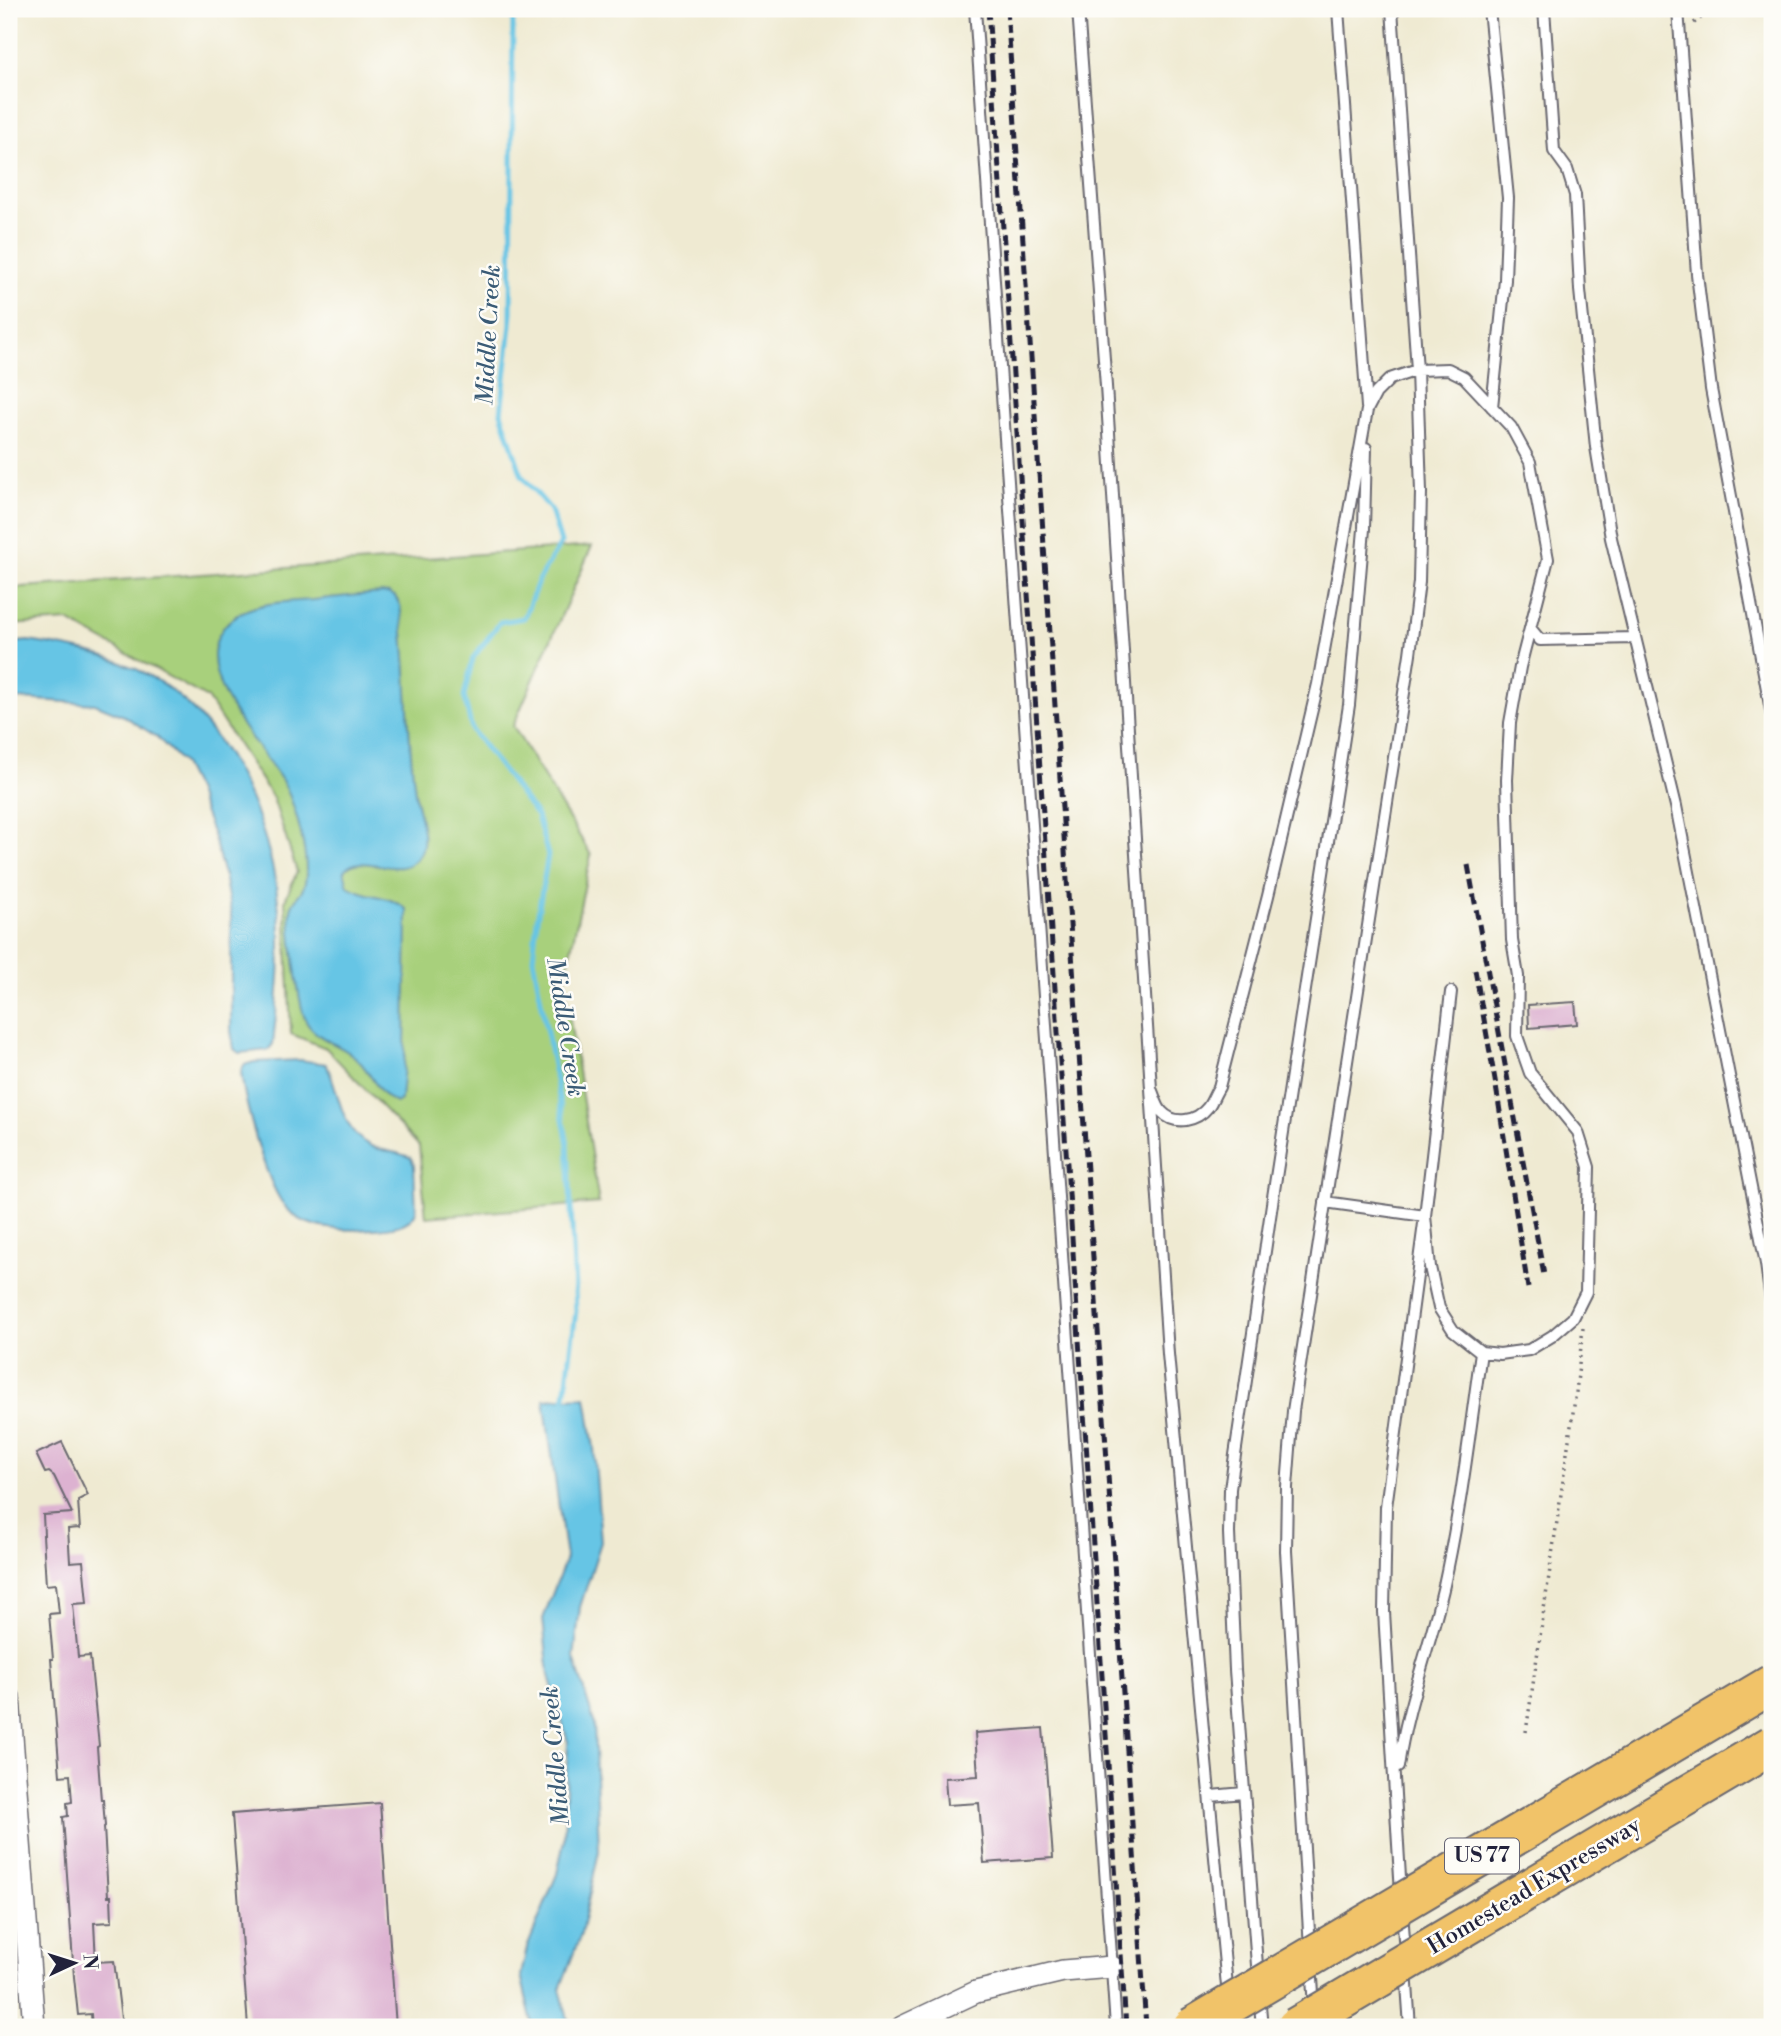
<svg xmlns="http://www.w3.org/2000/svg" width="1781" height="2036" font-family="'Libre Bodoni',serif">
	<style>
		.green { fill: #a8d07b; stroke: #65795b; stroke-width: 2 }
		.water { fill: #66c5e5; stroke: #447490; stroke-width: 2 }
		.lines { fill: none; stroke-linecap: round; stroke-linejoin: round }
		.stream { stroke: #66c5e5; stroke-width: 5 }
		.building { fill: #ddb2d1 }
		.service-casing { stroke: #6a6870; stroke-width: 14 }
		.minor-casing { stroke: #6a6870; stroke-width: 24 }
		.path { stroke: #6a6870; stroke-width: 3.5; stroke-dasharray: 2 5; stroke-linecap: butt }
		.service { stroke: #fff; stroke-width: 10 }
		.minor { stroke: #fff; stroke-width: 21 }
		.rail { stroke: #22223b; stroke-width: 5; stroke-dasharray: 10 5; stroke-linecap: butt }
		.motorway-bridge-casing { stroke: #6a6870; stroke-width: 42; stroke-linecap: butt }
		.motorway-bridge { stroke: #f1c369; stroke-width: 38 }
		.labels { text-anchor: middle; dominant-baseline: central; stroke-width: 5; stroke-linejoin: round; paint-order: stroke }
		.shield { fill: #fdfcf7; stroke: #646373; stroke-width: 2 }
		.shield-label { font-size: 21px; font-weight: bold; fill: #22223b }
		.street-label { font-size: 23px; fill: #22223b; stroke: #fdfcf7 }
		.water-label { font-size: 24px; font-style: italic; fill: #3a5b76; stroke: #fdfcf7 }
	</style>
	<rect width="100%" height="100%" fill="#fdfcf7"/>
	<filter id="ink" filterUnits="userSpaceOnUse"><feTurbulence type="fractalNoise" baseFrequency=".0143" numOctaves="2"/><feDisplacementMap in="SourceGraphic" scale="14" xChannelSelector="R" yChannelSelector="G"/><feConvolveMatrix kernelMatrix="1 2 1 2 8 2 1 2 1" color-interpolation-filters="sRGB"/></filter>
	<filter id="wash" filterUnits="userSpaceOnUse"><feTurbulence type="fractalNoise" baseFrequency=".00686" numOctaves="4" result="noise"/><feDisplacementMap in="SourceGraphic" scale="28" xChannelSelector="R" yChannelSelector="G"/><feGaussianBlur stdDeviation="1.57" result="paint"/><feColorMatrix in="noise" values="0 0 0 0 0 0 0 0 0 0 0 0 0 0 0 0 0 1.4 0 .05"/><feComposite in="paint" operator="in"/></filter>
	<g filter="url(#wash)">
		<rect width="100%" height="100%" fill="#efead2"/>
		<path class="green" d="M592,546L513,726L591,855L564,983L599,1203L426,1217L419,1146L326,1048L291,1034L285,900L297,872L273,798L207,698L68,621L9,625V588Z"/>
		<path class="water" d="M388,593L395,596L400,605C409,669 406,735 416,799C419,816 430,842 418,857C399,883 362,849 344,871L348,886C366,898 391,894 407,910L405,1053L401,1100L396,1103C377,1094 372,1074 358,1060C344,1045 318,1041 307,1023C299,1011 288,924 291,909C293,900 301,894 304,886C312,863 294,799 281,779C258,744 196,679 219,635C236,601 282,602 314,600C338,597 363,594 388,593Z
			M28,641C69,647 109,654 146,674C222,714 269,818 278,901C283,948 278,997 273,1044L268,1050L239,1053L234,1049L231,1031V913L224,875L214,838L196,790L182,762L157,737L124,716L95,704L9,698V643Z
			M300,1060L326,1064C340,1090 339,1129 369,1145C382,1152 398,1151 411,1158L414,1165L416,1212C409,1227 389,1228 374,1229C347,1231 306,1231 287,1209C266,1186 245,1103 241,1072L244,1065L254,1062Z
			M586,1397L594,1448L601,1542L580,1607L574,1658L594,1722L599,1851L581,1934L560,1989L570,2027H533L521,1975L527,1948L557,1874L564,1840L568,1742L549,1675L543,1619L566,1558L544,1399Z"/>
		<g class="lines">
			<path class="stream" d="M513,9L511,324L501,413L522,476L551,510L561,543L539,579L524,618L500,622L473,658L464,696L472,730L537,816L548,855L537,919L533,958L568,1145L576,1311L564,1404"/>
		</g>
		<g id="blocks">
			<path class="building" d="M1575,1002L1577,1024L1529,1028L1528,1005Z
				M62,1442L88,1495L78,1500L80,1530L79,1528L68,1529L70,1562L83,1561L87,1603L73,1604L78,1657L90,1656L99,1746L97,1747L101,1800H103L105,1826L104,1827L108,1896H111L112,1922L94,1923L96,1962L114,1961L122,2027H92L91,2014L78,2015L74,1977L63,1817L68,1816L67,1803L72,1802L70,1775L60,1776L51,1659H53L49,1614L59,1613L56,1584L46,1585L43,1535H44L43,1515L72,1513L54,1476L49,1472L45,1473L36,1454Z
				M1043,1728L1053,1858L984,1863L979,1803L947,1805L945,1778L978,1776L975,1733Z
				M380,1803L396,2027H248L232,1814Z"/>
		</g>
	</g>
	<g filter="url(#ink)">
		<use href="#blocks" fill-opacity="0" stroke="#6a6870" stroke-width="2"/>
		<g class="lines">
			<g class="service-casing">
				<path id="service" d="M975,9L1116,2027
					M1078,9L1106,386L1168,1354L1228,1997
					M1338,9L1367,407
					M1489,9L1508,198L1505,280L1492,407
					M1544,9L1554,151L1567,169L1575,195L1580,290L1596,447L1611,538L1676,806L1766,1264L1772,1308
					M1678,9L1697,274L1711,389L1772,716
					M1530,628L1540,640L1635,638
					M1152,1091C1155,1098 1157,1107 1162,1112C1175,1126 1197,1121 1208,1107C1212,1102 1215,1093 1219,1087L1268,896L1318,684L1367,410L1376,393L1390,379L1417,370L1448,369L1464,377L1511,427L1530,462L1548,559L1520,667L1510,723L1507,780L1512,940L1518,976L1517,1036L1530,1073L1578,1132L1589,1167L1586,1292L1573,1318L1552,1336L1529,1350L1500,1354L1481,1352L1453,1330L1439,1308L1430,1267L1425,1216
					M1325,1202L1425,1216
					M1398,1767C1407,1705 1430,1646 1444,1585C1461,1508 1470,1430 1481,1352
					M1211,1796L1244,1793
					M1401,1894L1384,1612L1386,1507L1425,1216L1451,992
					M1402,1910L1405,1954
					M1310,1948L1286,1551L1287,1487L1293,1411L1410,654L1419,582L1421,492L1417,370L1392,9
					M1311,1964L1314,2007
					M1406,1970L1410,2027
					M1258,1979L1235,1670L1229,1533L1230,1489L1273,1197L1349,705L1364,529L1366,448
					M1259,1995L1262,2027"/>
			</g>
			<g class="minor-casing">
				<path id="minor" d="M9,1697L34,2027
					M902,2027L976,1992L1063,1971L1112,1967"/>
			</g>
			<path class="path" d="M1694,23L1713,9
				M1526,1732L1576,1392L1583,1328"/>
			<use href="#service" class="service"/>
			<use href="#minor" class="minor"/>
			<path class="rail" d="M988,9L1126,2027
				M1007,9L1146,2027
				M1468,865L1544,1275
				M1475,970L1495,1080L1528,1288"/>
			<g class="motorway-bridge-casing">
				<path id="motorway-bridge" d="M1192,2027L1772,1684
					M1296,2027L1772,1745"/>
			</g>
			<use href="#motorway-bridge" class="motorway-bridge"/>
		</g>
	</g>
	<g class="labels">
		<rect class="shield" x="1445" y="1838.5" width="74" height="35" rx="5"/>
		<g class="shield-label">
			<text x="1482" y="1856">US 77</text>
		</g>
		<g class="street-label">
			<text transform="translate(1534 1886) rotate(-31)">Homestead Expressway</text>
		</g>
		<g class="water-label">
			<text transform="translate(489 335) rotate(-87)">Middle Creek</text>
			<text transform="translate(565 1027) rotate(81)">Middle Creek</text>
			<text transform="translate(556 1756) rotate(-95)">Middle Creek</text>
		</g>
	</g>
	<rect width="1781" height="2036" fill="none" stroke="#fdfcf7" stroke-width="35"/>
	<g transform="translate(74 1963) rotate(86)" stroke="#fdfcf7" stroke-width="5" paint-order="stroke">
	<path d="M0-5L12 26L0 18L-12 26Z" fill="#22223b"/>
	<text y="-10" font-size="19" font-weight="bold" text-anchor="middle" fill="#22223b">N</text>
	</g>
</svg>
